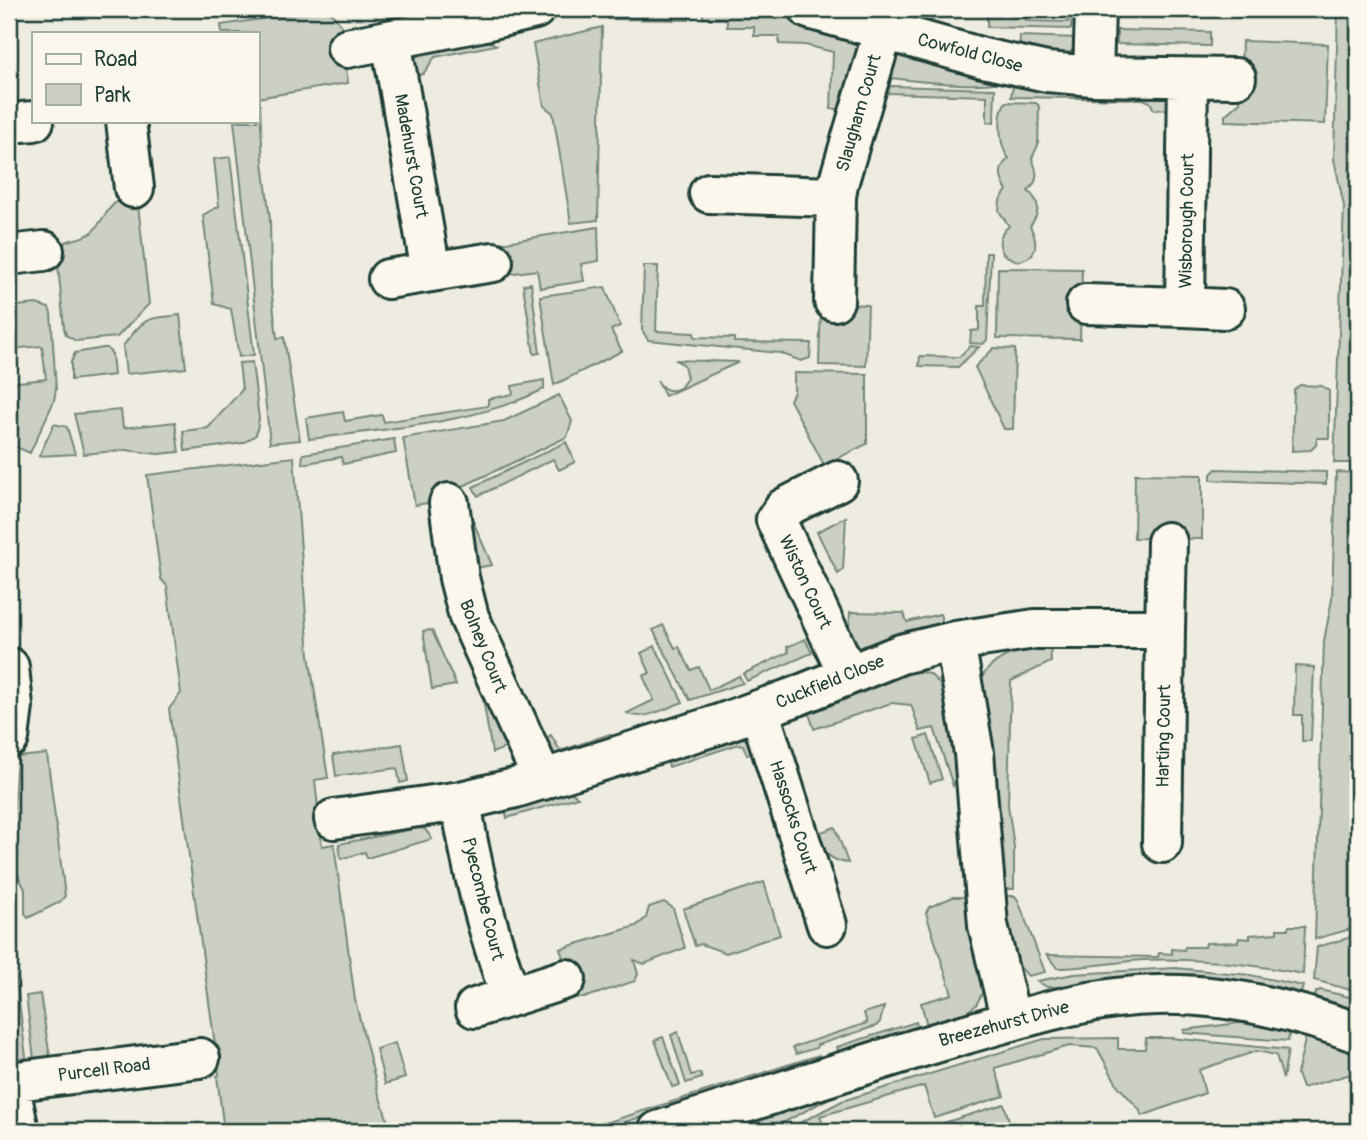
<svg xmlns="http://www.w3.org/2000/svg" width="1367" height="1140" font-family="Pangolin,sans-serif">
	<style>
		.green { fill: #cbcfc4; stroke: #75867c; stroke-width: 2 }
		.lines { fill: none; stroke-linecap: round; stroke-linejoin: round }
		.minor-casing { stroke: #1f3d34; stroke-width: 44 }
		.minor { stroke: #fbf7ec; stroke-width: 38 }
		.labels { text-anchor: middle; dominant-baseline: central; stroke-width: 5; stroke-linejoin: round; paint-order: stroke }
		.street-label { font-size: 18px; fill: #1f3d34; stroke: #fbf7ec }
	</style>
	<rect width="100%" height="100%" fill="#eeece1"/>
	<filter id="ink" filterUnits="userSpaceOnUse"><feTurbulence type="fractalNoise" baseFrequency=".0143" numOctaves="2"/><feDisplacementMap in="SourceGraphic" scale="14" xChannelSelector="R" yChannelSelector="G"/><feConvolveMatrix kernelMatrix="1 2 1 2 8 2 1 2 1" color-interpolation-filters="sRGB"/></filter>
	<g filter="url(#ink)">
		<path class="green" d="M328,9L341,25L348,83L257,98V33H222L221,25Z
			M606,9H689V20L608,19Z
			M703,9C716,9 729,7 742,9C766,12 849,28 861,48L846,109H831L833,52L805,45L779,44V36H754V27H727V19L703,18Z
			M853,9H902L935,19L914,25Z
			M1338,9H1358V463H1334L1344,206L1334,159Z
			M987,10H999L1000,13L1026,14V21L1068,22V14H1072L1071,29L987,27Z
			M602,27L598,220L571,223L553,113L544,106L533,44Z
			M1117,30L1210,32V46L1117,44Z
			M1020,36L1078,38L1075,47L1065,58L1019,55Z
			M478,37L496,45L435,57L423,74L409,77L413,60L420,52Z
			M1242,41L1328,44L1325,124L1225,121V115L1240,102Z
			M897,53L1001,81C980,89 907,80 883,77Z
			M1014,80L1159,91L1168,97L1172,109L1154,110L1150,102L1143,99L1011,97Z
			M890,86L995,89L994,122H987V96L888,93Z
			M1006,102L1036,103L1039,106L1038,145L1032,158C1037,171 1040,180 1028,191C1041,202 1040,213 1030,226C1038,241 1039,259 1017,261L1004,255C997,244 999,234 1009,226L999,211L1000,200L1007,190C999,178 998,168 1009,158C999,148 997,112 1006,102Z
			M257,105H260L263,162L270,219L271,287L277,338L284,337L300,440L270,443L234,121H257Z
			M230,157L254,355L239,357L231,309L214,304L203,215L219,206L214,159Z
			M123,199L138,205L149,304L117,337L76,341L66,335L64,328L57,255L58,246C68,238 81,240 91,233C103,223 107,204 123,199Z
			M598,227L599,261L581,264L584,281L540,288L537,270L499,275L494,244Z
			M986,253H991L987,340L983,344L970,343L971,331L979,330V306H985Z
			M644,266H658L656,331L694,333L695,337L734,338V342L811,343L810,358L801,361L780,353L648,340L642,330Z
			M998,268L1082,269L1080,339L997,338Z
			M531,283L540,353L534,354L523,285Z
			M605,287L620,326L611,330L622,351L554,385L540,296Z
			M821,303L868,305L866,366L819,365Z
			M36,304L49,308L51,313L56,389L54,401L30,453L9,444V383L46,379L42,346L9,349V307Z
			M180,315L186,368L126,374L123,346C146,317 143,319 180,315Z
			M970,346L979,347L958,367L919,366L920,356L959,357Z
			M103,348H107L112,354L114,375L71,380V362L75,353Z
			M994,348L1015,349L1013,429H1004L975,367Z
			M675,360L739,362L665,396L657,380C662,389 670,393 680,388L687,378L684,365Z
			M252,362L259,419L256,435L243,443L185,451L183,431L208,428L242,390L239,363Z
			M794,373L867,374V444L824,465L790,400L794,392Z
			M544,380V389C475,424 385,429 309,439L306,418L343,412L345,421L382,415L384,422L488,406V399L513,394L512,386Z
			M1300,385L1322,386L1329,391V438H1317L1316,445L1311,450L1292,451L1294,390Z
			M559,395L572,421L567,437L461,487V498L415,505L403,438L504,421Z
			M121,410L123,428L175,422L179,452L158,454L126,450L84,454L74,414Z
			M54,424L67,427L75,454L39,456Z
			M394,439L396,453L343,464L341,457L302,464L303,454Z
			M566,442L575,462L559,470L553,459L478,496L473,487Z
			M294,457L309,655L328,778L315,780L322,846L334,844L355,1000L378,1091L391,1131H224L217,1076L219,1075L169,709L181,693L167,586L161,579L147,475Z
			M1216,469L1326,472V484L1211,480V474Z
			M1336,472L1358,473V927L1315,939L1324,641L1332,599Z
			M1135,474L1202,475V539L1134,538Z
			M466,505L492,565L471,569Z
			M846,517L843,570L838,574L817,532Z
			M850,612L904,613L907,622L940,614L945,631L862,651L858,650L842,634L849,630Z
			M663,625L675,648L679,647L691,670L699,667L709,690L739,676L743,683L690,700L653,630Z
			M432,630L456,685L432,689L423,631Z
			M805,639L812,653L747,681L743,674L789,652L787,647Z
			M1050,642L1051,662L1011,681L1008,805L1014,847V889H1002L980,681C991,655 1026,649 1050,642Z
			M655,646L683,702C667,708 642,722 627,713L654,700L643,676L650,673L641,653Z
			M1295,666L1314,667L1311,741H1302V715H1294Z
			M911,670L930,674L938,682L947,698L963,767L953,786L934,728L920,731L911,705L891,703L814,729L807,707Z
			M481,687L508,747L492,753Z
			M610,734L612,740L554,759L540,741L551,735L559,749L563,750Z
			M737,734L751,743L758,751L747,755L743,745L739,744L669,767L668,763L677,751Z
			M928,735L942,779L930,783L916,739Z
			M402,744L408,781L400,783L397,768L336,776L333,755Z
			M47,754L65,896L60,902L28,918L25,913V889L11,862L16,771L18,757Z
			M566,789L578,797L507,818L505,808Z
			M835,827L848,863C829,861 821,850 815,834Z
			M418,828L425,829L432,839L367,858L365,852L341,859L339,844Z
			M764,882L780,935L726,953L701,944L695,946L683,909Z
			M1008,896H1015L1018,900L1045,972L1028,976L1016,963L999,899Z
			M953,897H970L984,990L976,1005L964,1014L927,1026L921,1003L952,994L926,913L929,907Z
			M664,902L673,908L685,948L644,964L634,960L638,974L635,981L584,998H577L560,949L636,926L646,918L649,907Z
			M1289,926H1305L1303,974C1252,964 1195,958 1143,960C1114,962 1085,968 1057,968L1047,955L1158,957L1159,953L1172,954V949L1184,950L1185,947H1205L1206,943L1238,942L1239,938L1250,939V935L1277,933V929H1288Z
			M1358,935V992L1314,980L1317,947Z
			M13,954L27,1065L22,1066L16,1061L9,968Z
			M1175,968L1250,975L1303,986L1301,993L1245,983L1058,987H1047L1037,981L1074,974Z
			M1320,990L1358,999V1011L1315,997L1316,992Z
			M40,994L50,1057L34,1059L26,996Z
			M884,1007L880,1022L876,1026L817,1045L816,1048L796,1054L793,1047L867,1023L864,1013Z
			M916,1022L918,1030L840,1055L837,1047Z
			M1247,1022L1290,1029L1288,1041L1184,1033V1030Z
			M678,1032L691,1075L700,1073L702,1078L686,1083L671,1035Z
			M1307,1032L1358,1050V1077L1351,1074L1302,1088L1297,1074Z
			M663,1037L680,1085L672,1087L655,1040Z
			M1118,1038V1049H1145L1146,1038H1171L1288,1050L1283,1079L1276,1055L1257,1051L1199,1070L1205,1093L1142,1116L1139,1109L1118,1086L1097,1048L1069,1046L995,1068L1004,1096L934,1118L924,1086L820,1116L825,1131H784L842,1101L1044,1039Z
			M395,1043L405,1078L385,1084L376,1049Z
			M819,1055L821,1060L597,1131H580Z
			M833,1096L768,1131H720Z
			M1004,1104L1012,1131H939L937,1125Z"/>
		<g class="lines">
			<g class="minor-casing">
				<path id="minor" d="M809,9L983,58L1047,72L1093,76L1236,78
					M391,40L431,272
					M347,48L480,22L535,9
					M1093,76L1095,9
					M126,121L134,188
					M9,123L34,121
					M709,193L836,197
					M9,255L44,251
					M388,279L493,262
					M834,301L836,197L838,184L884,29
					M1086,304L1185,307L1188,78
					M1185,307L1225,309
					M838,481L784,508L776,520L848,674
					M449,503L459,578L469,617L543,780
					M1165,629L1167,542
					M955,641L1035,629H1165L1162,843
					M9,667L13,706L9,738
					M759,710L827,925
					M461,801C471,870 487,931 511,996
					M334,819L461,801L515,788L717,725L797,696L901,654L955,641L974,753L988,925L1011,1021
					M475,1008L566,979
					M9,1082L200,1058
					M9,1082L19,1131
					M658,1131C760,1099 862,1064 966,1034C1029,1016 1091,996 1157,995C1225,993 1294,1010 1358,1033"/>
			</g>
			<use href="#minor" class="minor"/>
		</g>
	</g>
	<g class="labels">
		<g class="street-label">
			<text transform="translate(970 53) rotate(15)">Cowfold Close</text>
			<text transform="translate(859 113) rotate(-74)">Slaugham Court</text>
			<text transform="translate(411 156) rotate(80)">Madehurst Court</text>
			<text transform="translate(1187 221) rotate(-89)">Wisborough Court</text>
			<text transform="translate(805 582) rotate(65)">Wiston Court</text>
			<text transform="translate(483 646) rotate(68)">Bolney Court</text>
			<text transform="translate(830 682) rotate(-22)">Cuckfield Close</text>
			<text transform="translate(1164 736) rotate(-89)">Harting Court</text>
			<text transform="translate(793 817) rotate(72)">Hassocks Court</text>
			<text transform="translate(483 899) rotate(76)">Pyecombe Court</text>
			<text transform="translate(1004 1024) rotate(-15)">Breezehurst Drive</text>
			<text transform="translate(104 1070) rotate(-7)">Purcell Road</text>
		</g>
	</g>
	<rect width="1367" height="1140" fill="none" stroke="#fbf7ec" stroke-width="35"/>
	<rect x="18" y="18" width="1332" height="1105" fill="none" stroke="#1f3d34" stroke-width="2.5" filter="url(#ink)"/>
	<rect x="32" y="32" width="228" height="91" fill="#fbf7ec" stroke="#a3ada2" stroke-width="2"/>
	<rect x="46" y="54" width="35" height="10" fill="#fbf7ec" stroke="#a3ada2" stroke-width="2"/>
	<text x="94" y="66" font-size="21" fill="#1f3d34">Road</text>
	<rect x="46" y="84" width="35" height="21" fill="#cbcfc4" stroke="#a3ada2" stroke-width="2"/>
	<text x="94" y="102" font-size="21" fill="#1f3d34">Park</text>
</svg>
